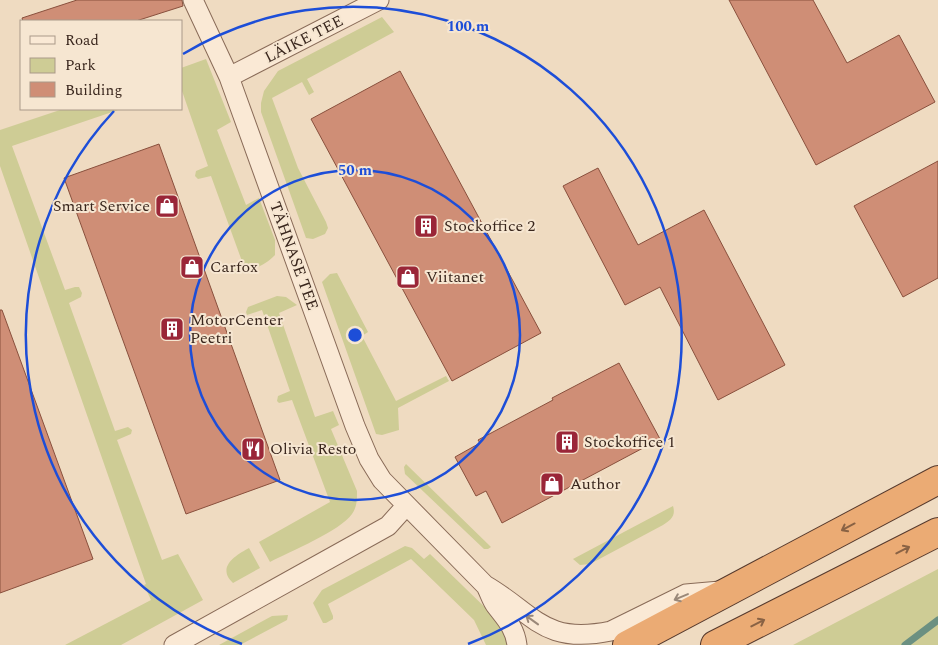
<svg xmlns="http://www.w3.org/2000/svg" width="938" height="645" font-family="Spectral,serif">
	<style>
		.green { fill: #cecc95 }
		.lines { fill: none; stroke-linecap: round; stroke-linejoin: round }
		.stream { stroke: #6b9081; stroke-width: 7 }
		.building { fill: #cf8e76; stroke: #89503d }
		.minor-casing { stroke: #896b58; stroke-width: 21 }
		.trunk-casing { stroke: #573a2d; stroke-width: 30 }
		.minor { stroke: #fae9d5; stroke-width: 19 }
		.trunk { stroke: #ebab74; stroke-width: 28 }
		.oneway { stroke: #896244 }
		.oneway2 { stroke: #9a8879 }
		.ring { fill: none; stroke: #1d4ed8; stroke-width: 2.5 }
		.labels { text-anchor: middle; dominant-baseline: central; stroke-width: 4; stroke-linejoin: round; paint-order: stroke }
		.street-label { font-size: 16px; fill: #39261d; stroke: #f6e6d1 }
		.poi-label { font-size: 16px; fill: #39261d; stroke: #f6e6d1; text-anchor: start }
		.centre { fill: #1d4ed8; stroke: #f6e6d1; stroke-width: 2.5 }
		.ring-label { font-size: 15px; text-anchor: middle; font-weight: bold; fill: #1d4ed8; stroke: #f6e6d1; stroke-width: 4; stroke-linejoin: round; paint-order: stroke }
	</style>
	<rect width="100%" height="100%" fill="#efdbc1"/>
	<path class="green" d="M382,17L394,32L307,79L314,92L309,95L302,82L272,98L298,168L326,222L328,228L325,234L313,239L306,238L261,112V103L264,91L278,71Z
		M206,59L231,122L217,130L246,205L259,198L275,240V255C266,265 248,273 235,274L229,270L243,264L211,176L198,179L195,176L196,171L208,166L181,88V68Z
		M63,109H121L12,146L65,290L75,287H79L82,293L81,297L69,303L115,431L128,427L132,430L131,434L117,440L162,560L178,554L203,600L121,645H65L151,600L144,585L146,584L0,166V130Z
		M337,273L368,332L362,336L396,401L446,376L449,381L398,408L399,430L382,435L376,434L322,282L330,274Z
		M277,296L286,297L297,305L279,313L315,417L333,411L339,425L331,429L357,491C357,500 357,507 352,514C340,531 291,551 270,562L259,542L330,502L292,400L279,403L277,401L278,396L290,391L262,310L247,315L246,312L248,307Z
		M406,464L491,547L488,549H484L405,474L404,467Z
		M673,506C676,516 671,520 663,525L590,564L580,565L573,559Z
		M405,546L412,548L424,559L430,554L496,618L504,631L507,645H486L474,620L411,559L328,604L333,616V619L326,623H323L313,603L322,590Z
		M249,548L260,568L233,583C216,567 236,555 249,548Z
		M938,569V645H793Z
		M288,615L287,620L240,645H219L272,616Z"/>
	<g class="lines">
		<path class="stream" d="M905,645L938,620"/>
	</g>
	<path class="building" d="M77,0H182L183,6L136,21H23L22,18Z
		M729,0H813L847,63L899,35L935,102L816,165Z
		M400,71L541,333L452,381L311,119Z
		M159,144L280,480L186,514L64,178Z
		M938,161V278L903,297L854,206Z
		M598,168L638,245L704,210L785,365L718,400L660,287L625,305L563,186Z
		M0,310H2L93,559L0,593Z
		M619,363L660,439L502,523L486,491L476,496L455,457L480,443L478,440L553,400L552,398Z"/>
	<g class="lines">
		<g class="minor-casing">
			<path id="minor" d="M193,0L229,77L355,426L369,459L382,480L485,585C535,614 543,645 611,631L686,594L720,591
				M229,77L379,0
				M487,588C490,594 492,601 496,606C506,619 515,628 517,645
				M174,645L388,526L406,506"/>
		</g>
		<g class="trunk-casing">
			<path id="trunk" d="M627,645L938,480
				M715,645L938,532"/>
		</g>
		<use href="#minor" class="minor"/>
		<use href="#trunk" class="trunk"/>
	</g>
	<defs><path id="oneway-shaft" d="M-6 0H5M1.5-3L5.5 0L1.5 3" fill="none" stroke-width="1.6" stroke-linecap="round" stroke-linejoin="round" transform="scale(1.25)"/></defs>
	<g class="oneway">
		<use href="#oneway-shaft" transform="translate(848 527) rotate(152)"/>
		<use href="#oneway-shaft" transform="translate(903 550) rotate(-27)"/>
		<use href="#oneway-shaft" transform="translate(758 623) rotate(-27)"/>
	</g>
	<g class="oneway2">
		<use href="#oneway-shaft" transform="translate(681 597) rotate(157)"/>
		<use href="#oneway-shaft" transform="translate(532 620) rotate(-144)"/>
	</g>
	<g class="ring">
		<circle cx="355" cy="335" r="165"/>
		<path d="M242 644A329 329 0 0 1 114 111M183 54A329 329 0 1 1 468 644"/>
	</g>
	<defs>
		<g id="shop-square" transform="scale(1.25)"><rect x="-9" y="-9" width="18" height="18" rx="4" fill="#9a2638" stroke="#f6e6d1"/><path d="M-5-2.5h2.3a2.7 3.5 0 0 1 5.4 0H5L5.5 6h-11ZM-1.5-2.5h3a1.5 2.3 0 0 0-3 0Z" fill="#fff"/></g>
		<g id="building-square" transform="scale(1.25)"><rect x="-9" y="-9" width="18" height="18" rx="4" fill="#9a2638" stroke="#f6e6d1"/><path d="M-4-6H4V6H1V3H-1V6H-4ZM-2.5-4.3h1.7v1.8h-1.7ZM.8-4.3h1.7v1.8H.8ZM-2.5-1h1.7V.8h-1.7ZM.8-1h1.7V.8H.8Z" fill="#fff"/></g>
		<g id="restaurant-square" transform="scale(1.25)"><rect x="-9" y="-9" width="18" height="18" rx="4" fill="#9a2638" stroke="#f6e6d1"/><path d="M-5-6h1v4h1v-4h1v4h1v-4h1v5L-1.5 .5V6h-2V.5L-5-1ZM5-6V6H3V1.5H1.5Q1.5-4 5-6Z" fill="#fff"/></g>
	</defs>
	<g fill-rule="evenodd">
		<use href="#shop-square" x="167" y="206"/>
		<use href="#building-square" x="426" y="226"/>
		<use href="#shop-square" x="192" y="267"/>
		<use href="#shop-square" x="408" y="277"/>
		<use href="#building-square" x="172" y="329"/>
		<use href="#building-square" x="567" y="442"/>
		<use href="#restaurant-square" x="253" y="449"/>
		<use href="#shop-square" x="552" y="484"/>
	</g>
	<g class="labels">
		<g class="street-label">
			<text transform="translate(304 39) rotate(-27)">LÄIKE TEE</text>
			<text transform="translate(294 256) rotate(70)">TÄHNASE TEE</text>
		</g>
		<g class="poi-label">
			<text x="150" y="206" text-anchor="end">Smart Service</text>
			<text x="444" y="226">Stockoffice 2</text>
			<text x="210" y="267">Carfox</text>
			<text x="426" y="277">Viitanet</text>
			<text x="190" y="320">MotorCenter<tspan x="190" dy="18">Peetri</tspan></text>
			<text x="584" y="442">Stockoffice 1</text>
			<text x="270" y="449">Olivia Resto</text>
			<text x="570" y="484">Author</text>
		</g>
	</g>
	<circle cx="355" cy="335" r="8" class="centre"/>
	<g class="ring-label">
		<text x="468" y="31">100 m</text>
		<text x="355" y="175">50 m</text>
	</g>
	<rect x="20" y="20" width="162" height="90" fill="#f6e6d1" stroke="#aa9989"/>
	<rect x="30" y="36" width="25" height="8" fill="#fae9d5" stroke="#aa9989"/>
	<text x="65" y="45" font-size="15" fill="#39261d">Road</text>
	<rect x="30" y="58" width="25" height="15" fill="#cecc95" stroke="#aa9989"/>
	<text x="65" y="70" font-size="15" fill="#39261d">Park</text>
	<rect x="30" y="82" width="25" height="15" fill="#cf8e76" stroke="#aa9989"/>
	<text x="65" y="95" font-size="15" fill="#39261d">Building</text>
</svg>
